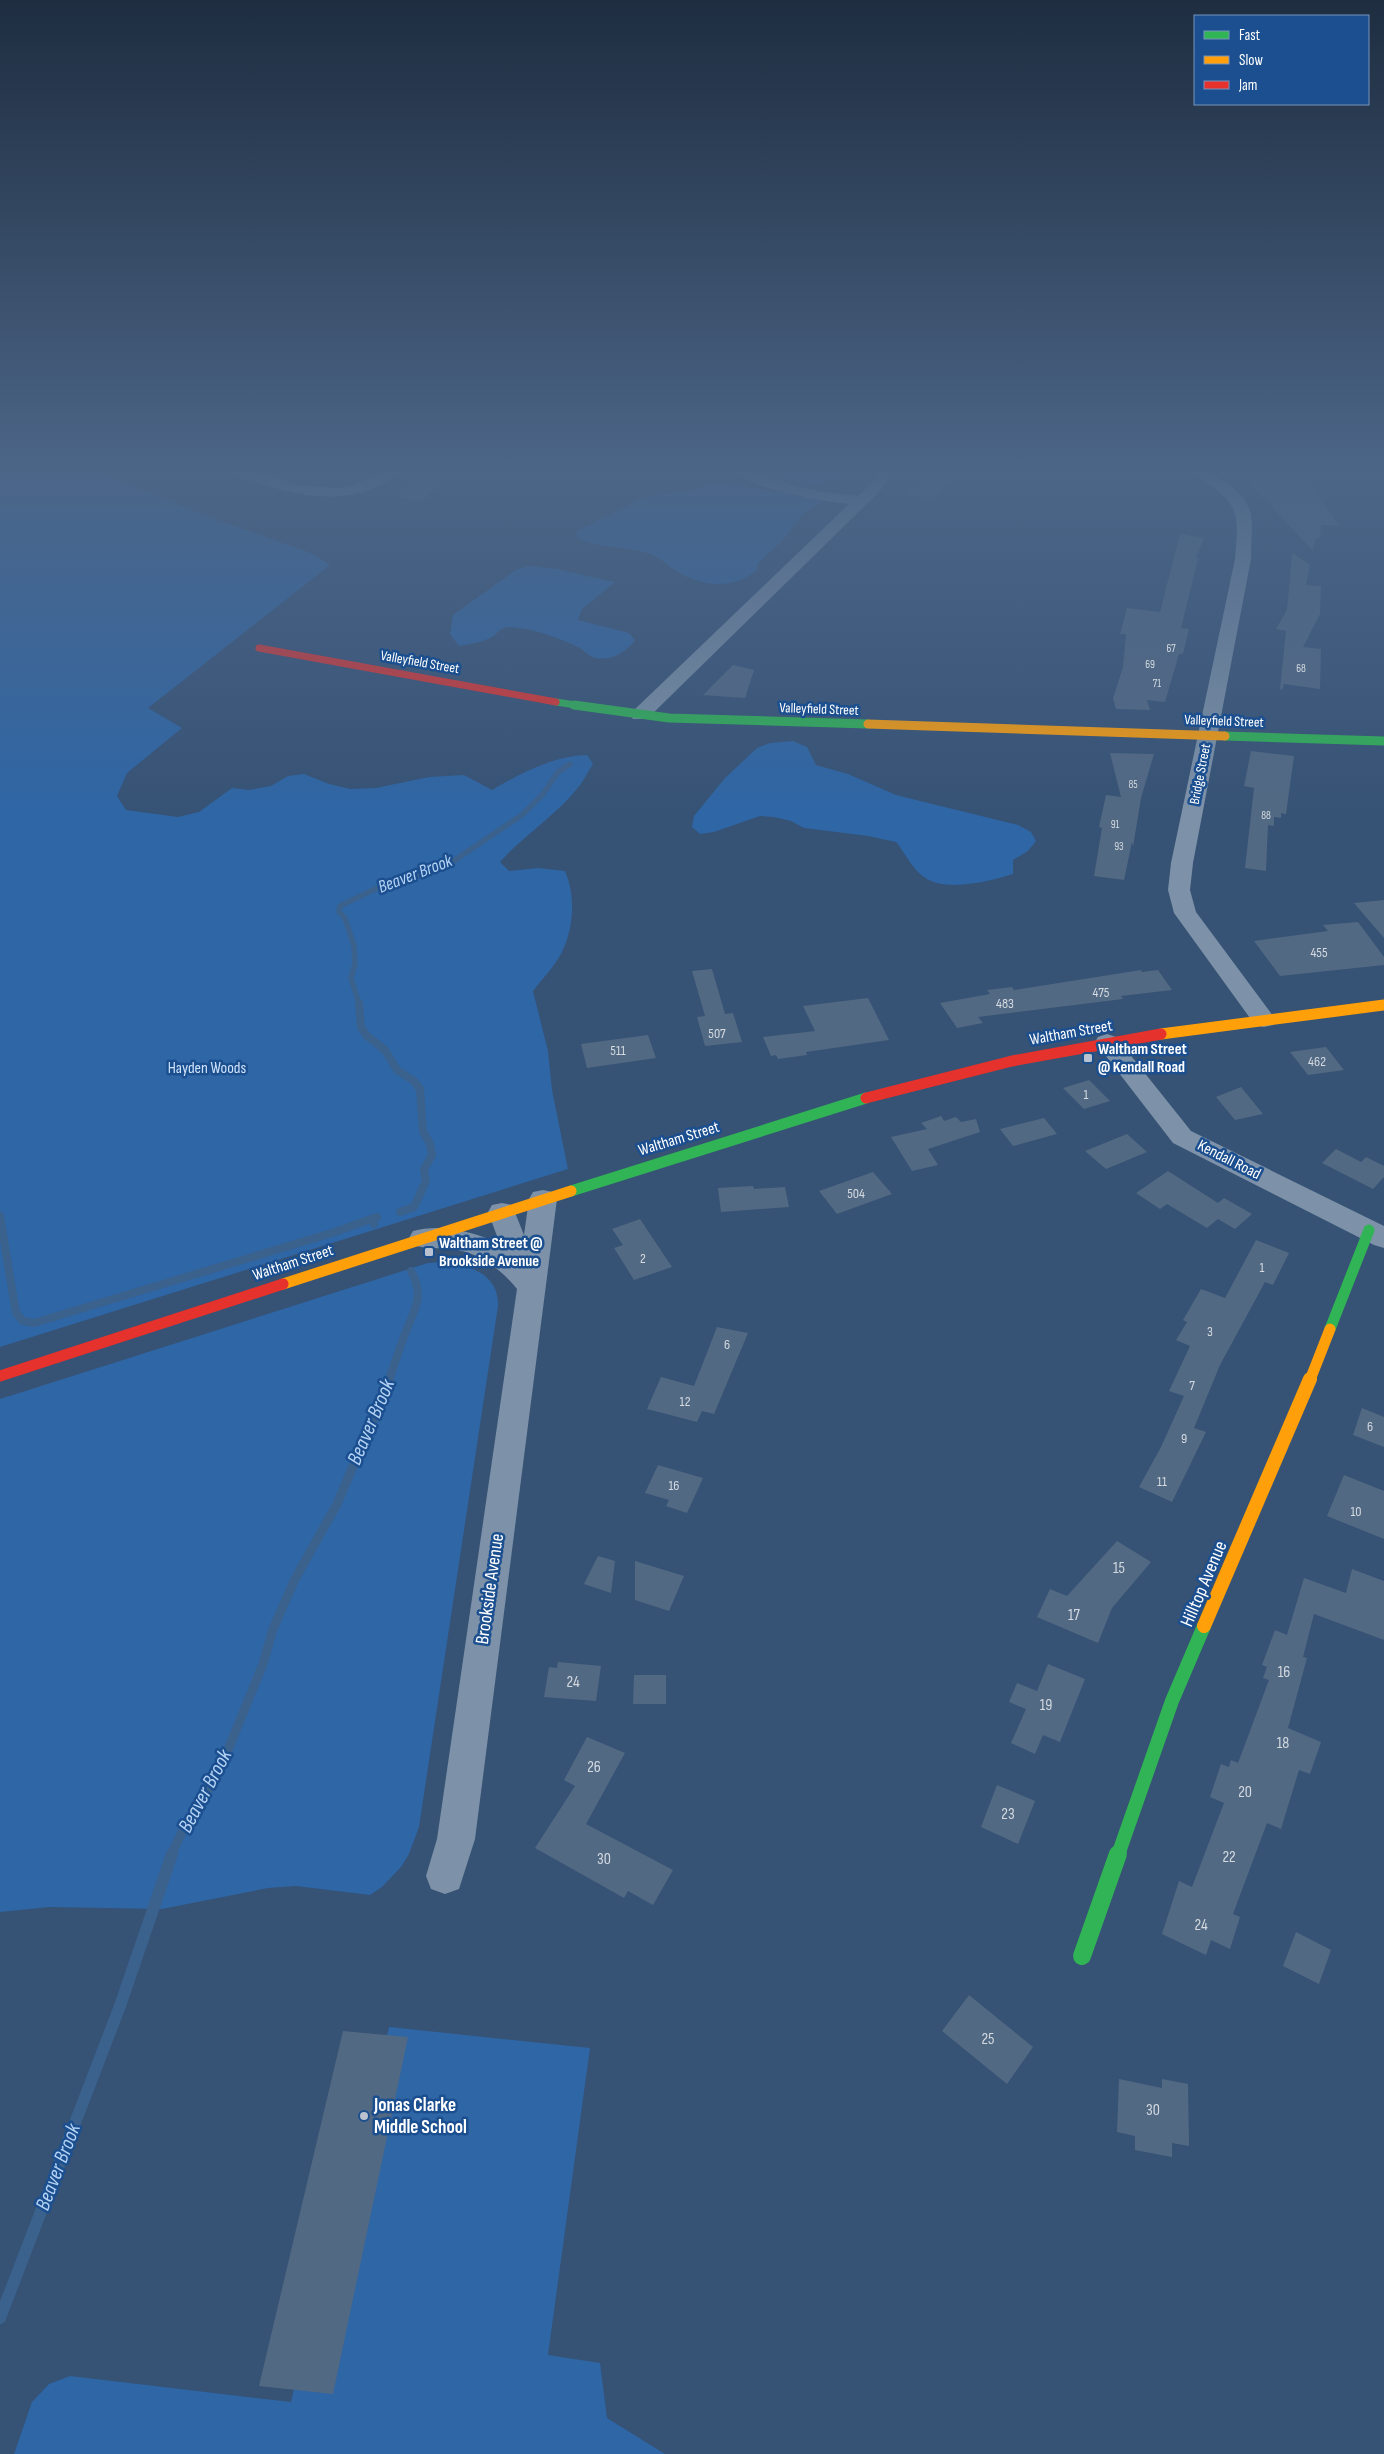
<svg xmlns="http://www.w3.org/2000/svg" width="1384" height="2454" font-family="'Sofia Sans Condensed',sans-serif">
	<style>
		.green { fill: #2f66a5 }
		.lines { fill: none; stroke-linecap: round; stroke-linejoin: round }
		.stream-far3 { stroke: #3b618d; stroke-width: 5.5 }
		.stream-far2 { stroke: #3b618d; stroke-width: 8 }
		.stream-far1 { stroke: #3b618d; stroke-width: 9 }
		.stream { stroke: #3b618d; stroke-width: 12 }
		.building { fill: #526984 }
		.street { fill: #7d92a8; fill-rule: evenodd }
		.fast-far4 { stroke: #30b455; stroke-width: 7 }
		.fast-far3 { stroke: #30b455; stroke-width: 9 }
		.fast-far2 { stroke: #30b455; stroke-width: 11 }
		.fast-far1 { stroke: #30b455; stroke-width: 14 }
		.fast { stroke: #30b455; stroke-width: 18 }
		.slow-far2 { stroke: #ff9f0a; stroke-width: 9 }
		.slow-far1 { stroke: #ff9f0a; stroke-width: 11 }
		.slow { stroke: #ff9f0a; stroke-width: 14 }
		.jam-far1 { stroke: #e5322d; stroke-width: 7 }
		.jam { stroke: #e5322d; stroke-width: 11 }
		.poi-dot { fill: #b9c2ce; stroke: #1b4f8f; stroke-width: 2 }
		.labels { text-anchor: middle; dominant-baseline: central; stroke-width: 5; stroke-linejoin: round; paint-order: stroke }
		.far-number-label { font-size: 11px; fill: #d4dae0 }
		.far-street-label { font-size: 14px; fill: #fff; stroke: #1b4f8f }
		.number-label { font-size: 14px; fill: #d4dae0 }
		.street-label { font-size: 16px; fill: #fff; stroke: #1b4f8f }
		.poi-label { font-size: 16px; font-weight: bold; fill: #fff; stroke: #1b4f8f; text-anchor: start }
		.park-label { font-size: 16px; fill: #cfe3fa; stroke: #1b4f8f }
		.near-number-label { font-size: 16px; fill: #d4dae0 }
		.water-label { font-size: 18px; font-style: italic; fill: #b5d3f5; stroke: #1b4f8f }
		.near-street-label { font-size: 19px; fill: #fff; stroke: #1b4f8f }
		.near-poi-label { font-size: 19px; font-weight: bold; fill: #fff; stroke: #1b4f8f; text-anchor: start }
		.near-water-label { font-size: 21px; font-style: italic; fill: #b5d3f5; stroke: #1b4f8f }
	</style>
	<rect width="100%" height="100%" fill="#365274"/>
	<path class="green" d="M0,469H90L217,520L311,553L330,565L148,708L182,728L127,773L117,796L126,810L178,817L199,812L232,788L249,790L271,786L288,776L304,774L329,784L350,789L376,788L429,777L464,775L492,790C521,773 553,756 587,755L593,764C588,772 583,782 576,790C554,817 523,836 500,862L509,871L538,868L565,871C576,896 574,929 561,954C554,967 542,979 533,991L548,1051L552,1090L568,1169L0,1347Z
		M768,469H845C821,495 796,481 768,469Z
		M710,484L748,487L822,501L803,514L782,541L758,563L757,570C734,590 700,587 675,570C667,565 661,558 652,555C628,545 600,549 577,538V531L648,496L685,492Z
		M529,566L556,569L615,582L582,609L578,620L629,633L635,640C627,652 611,661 596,658C590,657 585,651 580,648C561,639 539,630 518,628C497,625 502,633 488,639C479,643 469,644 459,646L450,634L453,615L516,570Z
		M793,741L807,747L816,765L848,774L896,795L1018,825L1031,832L1036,841L1028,851L1013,860V874C992,881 949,891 929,880C914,873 906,854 896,842L868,836L804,828L791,821L774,817L760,816L714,832L700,834L692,827L694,816L725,778L757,748L770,743Z
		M440,1262C468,1264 499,1273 498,1306L419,1827L409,1854L401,1867L382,1887L370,1895L296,1886L268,1888L162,1909L49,1907L0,1912V1399L428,1263Z
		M389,2027L590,2048L548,2355L600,2363L607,2418L665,2454H14L32,2402L49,2384L70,2376L291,2402L300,2363L323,2328Z"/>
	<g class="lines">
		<path class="stream-far3" d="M359,1004L351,978L355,964L354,946L345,918L339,912L340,906L396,879L427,874L452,862L522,815L543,794L558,772L570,764"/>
		<path class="stream-far2" d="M359,1003L361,1027L366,1035L385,1050L397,1070L414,1081L420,1089L423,1131L430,1144L432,1155L424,1169L426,1181L414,1207L400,1212
			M0,1216L16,1313L23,1321L34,1323L335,1232L371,1219
			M374,1224L371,1219L377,1217
			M389,1380C395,1363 400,1346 407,1329C416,1307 424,1294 411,1271"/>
		<path class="stream-far1" d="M171,1855L186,1824L219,1772L263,1664L273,1629L295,1579L337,1504L390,1379"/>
		<path class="stream" d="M0,2318L120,2006L172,1854"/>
	</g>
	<path class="building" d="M938,469H964L932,499L907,494Z
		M1235,469H1300L1339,525H1321L1320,538H1316L1313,551L1273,508L1267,498H1263Z
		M416,476L446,479L420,502L396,496Z
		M1180,534L1204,538L1196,558L1198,559L1181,628L1189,629L1183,654H1179L1165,702L1147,700L1150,710L1116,709L1113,698L1123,667L1126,634H1120L1127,608L1160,612Z
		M1292,553L1310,565L1306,585L1321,586L1320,614L1303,647L1321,649L1320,689L1284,684L1282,690L1280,689L1286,631L1276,629L1287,610Z
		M733,665L754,670L745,698L703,695Z
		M1251,751L1294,756L1286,814L1281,813V818L1274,817V826L1268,825L1266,871L1245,868L1254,788L1244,786Z
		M1110,753L1154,754L1141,798L1133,847L1132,842L1124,880L1094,876L1102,828L1099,827L1106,795L1121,797Z
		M1384,900V938L1354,903Z
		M1358,922L1384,957V965L1280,976L1254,941L1328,931L1323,925Z
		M712,969L725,1014L733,1013L742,1042L705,1046L697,1017L705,1016L692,971Z
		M1141,970L1142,972L1158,970L1172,990L1121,996L1123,999L978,1017L983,1023L957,1028L940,1003L990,994L987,990L1012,987L1014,990Z
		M868,998L889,1040L806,1052L807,1055L778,1059L776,1055L771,1056L763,1037L815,1031L803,1006Z
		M648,1035L656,1058L587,1068L581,1044Z
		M1326,1047L1344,1070L1308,1075L1290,1052Z
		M1089,1080L1110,1101L1084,1109L1063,1088Z
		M1241,1087L1263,1114L1235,1120L1216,1097Z
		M941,1116L944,1121L956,1117L961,1122L976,1119L980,1132L928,1149L938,1165L912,1171L891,1137L927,1129L921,1123Z
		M1044,1118L1057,1134L1013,1146L1000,1129Z
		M1127,1134L1147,1152L1106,1169L1085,1151Z
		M1336,1149L1361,1162L1366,1157L1384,1166V1177L1373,1189L1322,1163Z
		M1168,1171L1218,1203L1224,1198L1252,1214L1235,1229L1218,1219L1207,1228L1167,1204L1160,1209L1136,1193Z
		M873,1172L892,1194L837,1214L819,1191Z
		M753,1186L754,1189L785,1187L789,1207L721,1212L718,1188Z
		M640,1219L672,1267L634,1280L614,1248L623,1245L612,1229Z
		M1256,1240L1289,1253L1273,1285L1265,1282L1220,1365L1194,1428L1206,1432L1172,1502L1139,1487L1161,1447L1184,1396L1169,1391L1190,1346L1176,1340L1187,1322L1183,1320L1201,1289L1225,1298Z
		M717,1327L748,1333L714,1414L702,1411L697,1422L647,1409L661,1377L694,1386Z
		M1362,1408L1384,1417V1447L1353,1435Z
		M658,1465L703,1478L687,1513L666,1506L669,1500L645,1493Z
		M1344,1475L1384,1491V1539L1327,1516Z
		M1117,1541L1151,1562L1112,1608L1098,1643L1037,1617L1050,1589L1067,1596Z
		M598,1556L615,1561L611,1593L584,1584Z
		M635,1561L684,1576L669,1611L635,1600Z
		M1352,1569L1384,1581V1640L1314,1614L1303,1657L1307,1658L1288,1728L1321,1742L1310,1774L1299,1770L1281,1829L1267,1823L1233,1914L1240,1917L1230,1949L1211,1940L1206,1955L1162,1934L1179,1881L1192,1887L1224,1803L1210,1797L1221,1764L1229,1767L1231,1760L1238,1763L1269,1680L1263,1678L1267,1667L1262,1665L1275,1630L1287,1635L1304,1578L1346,1593Z
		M558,1662L601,1666L596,1701L544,1697L549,1667L557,1668Z
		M1048,1664L1085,1679L1060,1742L1043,1735L1035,1754L1011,1743L1026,1709L1009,1702L1017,1683L1037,1691Z
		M634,1675H666V1704H633Z
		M587,1737L625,1753L586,1824L673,1870L653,1905L628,1891L624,1898L535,1848L575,1786L564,1780Z
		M997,1785L1035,1801L1018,1844L981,1827Z
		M1296,1932L1331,1950L1319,1984L1283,1966Z
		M969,1995L1033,2047L1007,2084L942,2031Z
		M343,2031L408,2037L333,2394L259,2386Z
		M1119,2079L1162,2088V2079L1188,2084L1189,2146L1172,2143V2157L1135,2150V2136L1117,2132Z"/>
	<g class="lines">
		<path class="street" d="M229,469H249L298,485L338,488L354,485L371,478L385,469H402C396,478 383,484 374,488C334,504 295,495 256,482C248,479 233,476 229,469Z
			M733,469C756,469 767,478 788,484C811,491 835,494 858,496L870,485L881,469H895L880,491L647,719H633L630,715L633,711L849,504C826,502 744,488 733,469Z
			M1187,469H1204L1229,484L1245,500L1251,513L1252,524L1251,559L1193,863L1190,890L1196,912L1276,1020L1273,1025L1264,1027L1255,1025L1174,913L1168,890L1171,863L1235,559C1238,519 1242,505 1205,482C1199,478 1190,475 1187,469Z
			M1107,1034L1116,1037L1191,1131L1384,1226V1248L1374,1245L1173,1143L1095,1042L1098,1037Z
			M543,1190L553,1192L557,1199L475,1839L459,1889L445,1894L431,1889L426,1876L437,1839L517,1289C500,1268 479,1253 452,1249C439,1248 426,1249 413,1245L409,1238L413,1231C441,1223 475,1232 500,1244L488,1212L492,1205L502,1203L512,1205L524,1235L529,1199L533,1192Z"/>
		<path class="fast-far4" d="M556,702L582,706"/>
		<path class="fast-far3" d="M574,705L669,718L868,724
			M1225,736L1384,741"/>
		<path class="fast-far2" d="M571,1191L866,1098
			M1330,1329L1369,1230"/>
		<path class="fast-far1" d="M1118,1855L1172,1701L1204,1626"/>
		<path class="fast" d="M1082,1956L1118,1854"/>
		<path class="slow-far2" d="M868,724L1225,736"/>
		<path class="slow-far1" d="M1161,1034L1384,1005
			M283,1284L571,1191
			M1310,1380L1330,1329"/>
		<path class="slow" d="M1204,1626L1310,1379"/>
		<path class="jam-far1" d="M259,648L556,702"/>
		<path class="jam" d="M866,1098L1012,1061L1161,1034
			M0,1376L283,1284"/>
	</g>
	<linearGradient id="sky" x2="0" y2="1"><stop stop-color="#1e2d40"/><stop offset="0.58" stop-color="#4c6688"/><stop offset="1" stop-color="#4c6688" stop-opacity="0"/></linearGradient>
	<rect width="1384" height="812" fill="url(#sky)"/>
	<g class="poi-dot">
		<rect x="1083" y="1053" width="10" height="10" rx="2.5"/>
		<rect x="424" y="1247" width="10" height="10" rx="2.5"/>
		<circle cx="364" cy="2116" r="5"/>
	</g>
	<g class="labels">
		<g class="far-number-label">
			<text x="1171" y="648">67</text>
			<text x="1150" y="664">69</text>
			<text x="1301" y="668">68</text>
			<text x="1157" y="683">71</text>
			<text x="1133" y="784">85</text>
			<text x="1266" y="815">88</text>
			<text x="1115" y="824">91</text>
			<text x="1119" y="846">93</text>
		</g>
		<g class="far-street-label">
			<text transform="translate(420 662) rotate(10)">Valleyfield Street</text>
			<text transform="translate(819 709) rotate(2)">Valleyfield Street</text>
			<text transform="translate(1224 721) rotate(2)">Valleyfield Street</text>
			<text transform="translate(1200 774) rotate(-79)">Bridge Street</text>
		</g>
		<g class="number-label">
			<text x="1319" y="952">455</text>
			<text x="1101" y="992">475</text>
			<text x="1005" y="1003">483</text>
			<text x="717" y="1033">507</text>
			<text x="618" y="1050">511</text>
			<text x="1317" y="1061">462</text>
			<text x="1086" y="1094">1</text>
			<text x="856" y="1193">504</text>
			<text x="643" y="1258">2</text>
			<text x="1262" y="1267">1</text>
			<text x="1210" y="1331">3</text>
			<text x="727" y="1344">6</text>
			<text x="1192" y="1385">7</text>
			<text x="685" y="1401">12</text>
			<text x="1370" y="1426">6</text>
			<text x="1184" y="1438">9</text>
			<text x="1162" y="1481">11</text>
			<text x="674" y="1485">16</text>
			<text x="1356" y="1511">10</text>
		</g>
		<g class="street-label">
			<text transform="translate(1071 1033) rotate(-10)">Waltham Street</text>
			<text transform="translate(679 1139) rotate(-17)">Waltham Street</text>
			<text transform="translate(1229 1160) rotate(27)">Kendall Road</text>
			<text transform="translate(293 1263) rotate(-18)">Waltham Street</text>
		</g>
		<g class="poi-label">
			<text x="1098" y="1049">Waltham Street<tspan x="1098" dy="18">@ Kendall Road</tspan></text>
			<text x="439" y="1243">Waltham Street @<tspan x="439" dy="18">Brookside Avenue</tspan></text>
		</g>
		<g class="park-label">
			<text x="207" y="1068">Hayden Woods</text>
		</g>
		<g class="near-number-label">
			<text x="1119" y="1568">15</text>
			<text x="1074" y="1615">17</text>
			<text x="1284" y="1672">16</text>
			<text x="573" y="1682">24</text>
			<text x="1046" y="1705">19</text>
			<text x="1283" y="1743">18</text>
			<text x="594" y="1767">26</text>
			<text x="1245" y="1792">20</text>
			<text x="1008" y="1814">23</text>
			<text x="1229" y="1857">22</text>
			<text x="604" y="1859">30</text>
			<text x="1201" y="1925">24</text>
			<text x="988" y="2039">25</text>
			<text x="1153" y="2110">30</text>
		</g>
		<g class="water-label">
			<text transform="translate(415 874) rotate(-21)">Beaver Brook</text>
		</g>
		<g class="near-street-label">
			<text transform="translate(1204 1584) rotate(-67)">Hilltop Avenue</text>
			<text transform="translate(490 1589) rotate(-82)">Brookside Avenue</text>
		</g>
		<g class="near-poi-label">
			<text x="374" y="2105">Jonas Clarke<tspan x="374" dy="22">Middle School</tspan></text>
		</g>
		<g class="near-water-label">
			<text transform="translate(371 1422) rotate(-67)">Beaver Brook</text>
			<text transform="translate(205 1791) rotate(-62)">Beaver Brook</text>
			<text transform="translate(58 2167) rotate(-69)">Beaver Brook</text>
		</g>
	</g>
	<rect x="1194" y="15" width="175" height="90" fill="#1b4f8f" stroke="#7695bc"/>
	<rect x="1204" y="31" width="25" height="8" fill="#30b455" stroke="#7695bc"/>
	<text x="1239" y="40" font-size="15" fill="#ffffff">Fast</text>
	<rect x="1204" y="56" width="25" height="8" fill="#ff9f0a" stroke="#7695bc"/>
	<text x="1239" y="65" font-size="15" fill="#ffffff">Slow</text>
	<rect x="1204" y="81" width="25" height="8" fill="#e5322d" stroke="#7695bc"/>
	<text x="1239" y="90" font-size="15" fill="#ffffff">Jam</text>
</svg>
